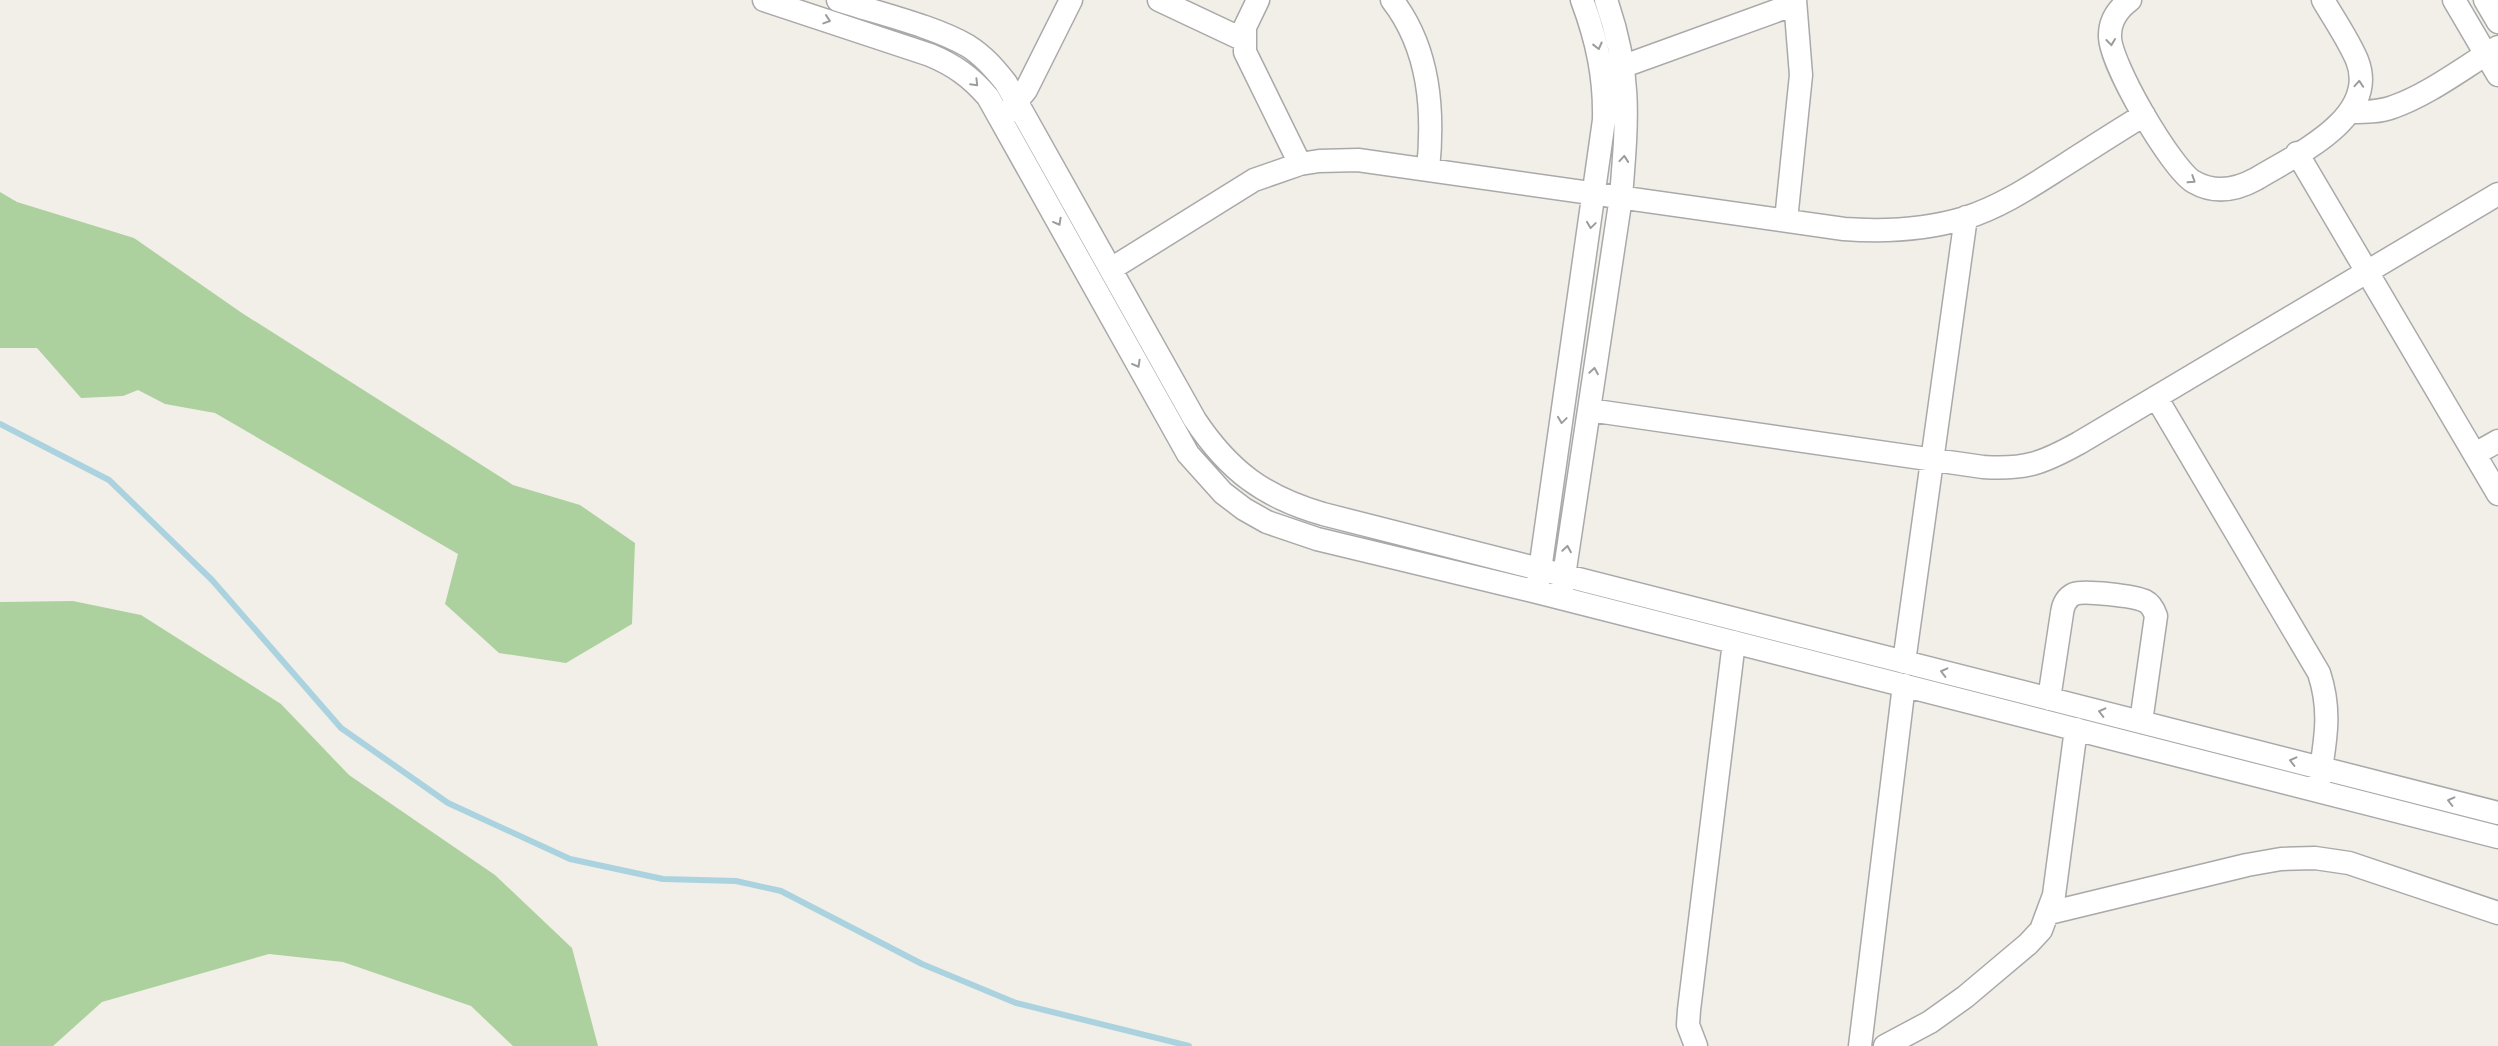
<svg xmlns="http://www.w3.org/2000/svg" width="2498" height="1046" font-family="Helvetica,sans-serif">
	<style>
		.forest { fill: #add19e }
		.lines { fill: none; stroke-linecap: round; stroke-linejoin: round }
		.stream { stroke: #aad3df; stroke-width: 6 }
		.street-casing { stroke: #a9a9a9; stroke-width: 25 }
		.street { stroke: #fff; stroke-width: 22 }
		.oneway { stroke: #9c9c9c }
	</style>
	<rect width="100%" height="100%" fill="#f2efe9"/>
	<path class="forest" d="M0,192L17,202L134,238L242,313L513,485L580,505L635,543L632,624L566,663L499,653L445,604L458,554L215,413L165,404L138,390L123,396L81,398L37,348H0Z
		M73,601L141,615L281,704L349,775L495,875L572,948L598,1046H513L471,1006L343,962L269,954L102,1002L53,1046H0V602Z"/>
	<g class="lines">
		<path class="stream" d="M0,424L109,480L212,580L341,728L448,803L570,859L663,879L736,881L781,891L922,964L1016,1003L1189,1046"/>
		<g class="street-casing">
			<path id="street" d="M764,0L930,55C954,65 971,77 988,97L1188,454L1223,493L1244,509L1267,522L1317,539L1537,592L2498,837
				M838,0C877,13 934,26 968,46C984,56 995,69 1006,83L1195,420C1229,471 1264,497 1323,514L2498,813
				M1159,0L1244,40
				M1258,0L1245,27V52L1300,164
				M1392,0C1430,49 1434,111 1428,170
				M2130,0C2118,9 2110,20 2110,35C2108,61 2172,170 2194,182C2215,194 2236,190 2256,179C2295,155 2380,118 2357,60C2348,39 2334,19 2323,0
				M2454,0L2498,75
				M2485,0L2498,22
				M1624,66L1795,4
				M1008,112L1026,90L1071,0
				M2351,112C2365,112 2380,112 2393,107C2430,94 2464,67 2498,47
				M2297,153L2498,494
				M1786,220L1801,75L1795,0
				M1111,269L1254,180L1300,164L1319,161L1358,160L1844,229C1886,232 1925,230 1965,218C2000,207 2030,187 2060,168C2088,150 2116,132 2144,115
				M2156,397L2319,673C2332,712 2325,742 2319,782
				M1589,410L1983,467C2025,470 2043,463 2079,443L2498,194
				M2475,454L2498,441
				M1538,584L1604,120C1605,77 1597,40 1582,0
				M1562,589L1621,197C1627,121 1632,74 1606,0
				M1904,662L1966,217
				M2049,699L2062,613C2063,605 2066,598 2074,594C2084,590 2134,596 2145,601C2151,604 2154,610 2156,616L2141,722
				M2049,913L2247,865L2281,859L2315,858L2349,863L2498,913
				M1696,1046L1688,1025L1689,1010L1734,642
				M1860,1046L1904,685
				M1885,1046L1930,1022L1965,997L2028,944L2041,930L2054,895L2076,729"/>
		</g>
		<use href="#street" class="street"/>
	</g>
	<defs><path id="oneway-chevron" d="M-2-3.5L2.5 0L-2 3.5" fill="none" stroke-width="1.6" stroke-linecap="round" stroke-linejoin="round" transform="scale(1.25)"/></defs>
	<g class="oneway">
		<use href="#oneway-chevron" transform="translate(827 20) rotate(18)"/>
		<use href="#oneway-chevron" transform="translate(2111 42) rotate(84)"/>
		<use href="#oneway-chevron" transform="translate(1598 46) rotate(76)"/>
		<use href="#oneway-chevron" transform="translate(975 83) rotate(46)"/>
		<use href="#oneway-chevron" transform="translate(2359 84) rotate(-86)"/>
		<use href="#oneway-chevron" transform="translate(1624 159) rotate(-85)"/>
		<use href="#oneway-chevron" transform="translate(2192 180) rotate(33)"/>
		<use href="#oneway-chevron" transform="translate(1058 222) rotate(61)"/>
		<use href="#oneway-chevron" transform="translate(1591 225) rotate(98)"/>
		<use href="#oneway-chevron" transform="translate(1137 364) rotate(61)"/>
		<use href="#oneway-chevron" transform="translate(1594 371) rotate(-81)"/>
		<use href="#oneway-chevron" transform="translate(1562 420) rotate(98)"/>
		<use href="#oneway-chevron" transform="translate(1567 549) rotate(-81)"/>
		<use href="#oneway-chevron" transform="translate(1944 672) rotate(-166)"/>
		<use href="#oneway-chevron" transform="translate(2102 712) rotate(-166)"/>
		<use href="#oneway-chevron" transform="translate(2293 761) rotate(-166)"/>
		<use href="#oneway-chevron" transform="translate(2451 801) rotate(-166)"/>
	</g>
</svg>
